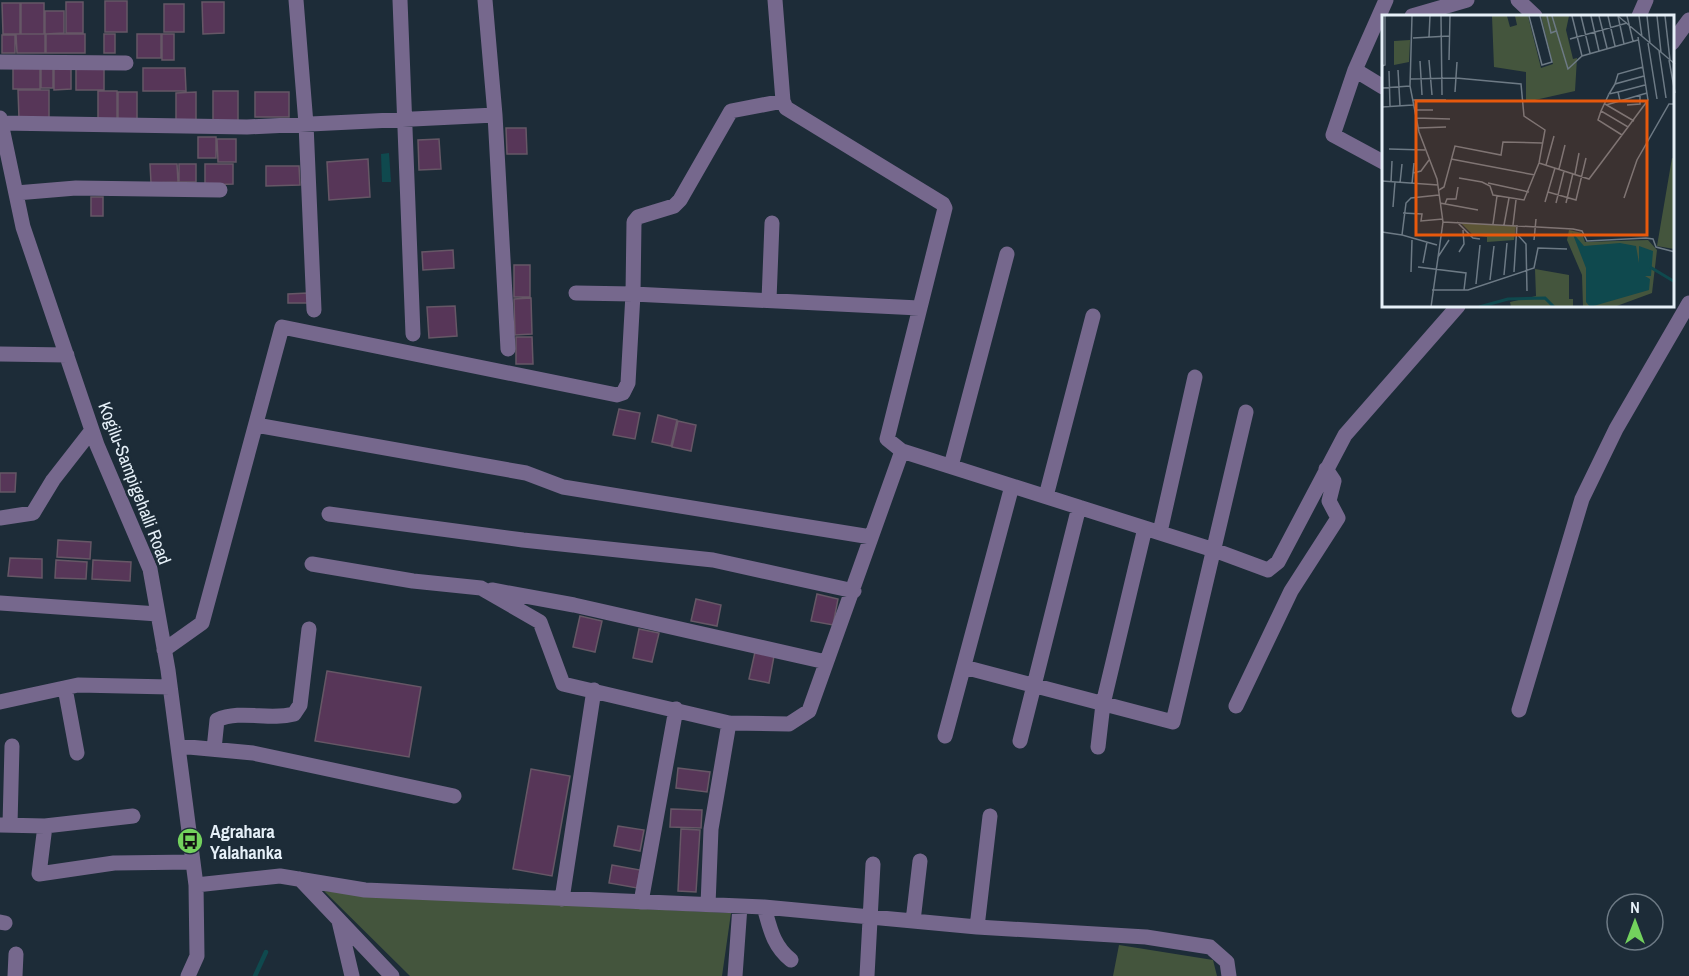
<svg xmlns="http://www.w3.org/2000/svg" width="1689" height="976" font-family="'Archivo Narrow',sans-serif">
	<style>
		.green { fill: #44553d }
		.water { fill: #0f494e }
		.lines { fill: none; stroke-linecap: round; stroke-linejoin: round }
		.stream { stroke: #0f494e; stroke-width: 4.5 }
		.building { fill: #573658; stroke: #665766; stroke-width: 1.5 }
		.minor { stroke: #76688d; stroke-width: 15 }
		.labels { text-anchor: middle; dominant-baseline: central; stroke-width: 5; stroke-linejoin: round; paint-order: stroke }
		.street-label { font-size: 18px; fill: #e6f0f8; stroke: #1d2c38 }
		.poi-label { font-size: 18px; font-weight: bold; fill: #e6f0f8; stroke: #1d2c38; text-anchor: start }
		.inset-river { fill: none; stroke: #0f494e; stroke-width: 3 }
		.inset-road { fill: none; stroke: #6d7a85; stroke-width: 1.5 }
		.view { fill: #e8590c; fill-opacity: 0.15; stroke: #e8590c; stroke-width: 3 }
		.inset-edge { fill: none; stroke: #e6f0f8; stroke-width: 3 }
	</style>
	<rect width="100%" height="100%" fill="#1d2c38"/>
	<path class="green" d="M324,891L392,897L731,913L722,976H410Z
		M1119,945L1213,960L1217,976H1113Z"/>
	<path class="water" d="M389,153L391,182H382L381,154Z"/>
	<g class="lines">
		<path class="stream" d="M255,976L266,952"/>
	</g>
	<path class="building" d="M105,1H127V32H105Z
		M66,2H83V33H66Z
		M202,2H224V33L203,34Z
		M2,3H20V34H3Z
		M21,3H44V34H21Z
		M164,4H184V32H164Z
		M45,11H64V33L45,34Z
		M16,34H45V53H17Z
		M46,34H85V53H46Z
		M104,34H115V53H104Z
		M137,34H161V58H137Z
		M162,34H174V60H162Z
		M2,35H15V53H2Z
		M76,65H104V90H76Z
		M13,67H40V89H13Z
		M41,67H53V88H41Z
		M54,67H71V89L54,90Z
		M143,68H185L186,91H143Z
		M18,90H49V119H19Z
		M98,91H117V120H98Z
		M213,91H238V121L213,122Z
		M118,92H137V120H118Z
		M196,92V120H176V93Z
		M255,92H289V117H255Z
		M506,128H526L527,154H507Z
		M198,137H216V158H198Z
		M217,139H236V162H218Z
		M439,139L441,169L419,170L418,140Z
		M368,159L370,197L329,200L327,162Z
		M150,164H177L178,182L151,183Z
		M179,164H196V182H179Z
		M205,164H233V184L205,185Z
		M266,166H299L300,185L266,186Z
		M91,197H103V216H91Z
		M453,250L454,268L423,270L422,252Z
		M514,265H530V297H514Z
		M307,293L308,303H288V294Z
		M531,298L532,334L515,335L514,299Z
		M455,306L457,336L429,338L427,307Z
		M516,337H532L533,364H516Z
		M619,409L640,413L635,439L613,435Z
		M658,415L677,420L671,446L652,442Z
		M678,421L696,425L691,451L672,447Z
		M0,473H16L15,492H0Z
		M58,540L91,542L90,559L57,557Z
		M10,558L42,559V578L8,576Z
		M56,560L87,562L86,579L55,578Z
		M93,560L131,562L130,581L92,579Z
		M817,594L838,599L833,625L811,621Z
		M696,599L721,605L717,626L691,621Z
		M580,616L602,621L595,652L573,647Z
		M639,629L659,633L652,662L633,658Z
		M755,652L774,656L769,683L749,679Z
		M327,671L421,687L409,757L315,741Z
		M678,768L710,772L707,792L676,788Z
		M531,769L570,776L552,876L513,869Z
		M671,809L702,810L701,828L670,827Z
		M618,826L644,830L640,851L614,846Z
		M681,829L700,830L696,892L678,891Z
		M612,865L640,870L637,888L609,883Z"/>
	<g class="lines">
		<path class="minor" d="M296,0L306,124L314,310
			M400,0L413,334
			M485,0L495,115L508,349
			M775,0L783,101L786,108L943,204L945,208L887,439L902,451L1214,550L1268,570L1278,562L1345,435L1458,306
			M1518,0L1535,16
			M1412,16L1467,0
			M1639,16L1646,0
			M1672,43L1689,20
			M0,62L126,63
			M1355,70L1333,135L1383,162
			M1383,87L1355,70L1386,0
			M0,118L23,227L97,445L150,569L168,670L196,885L197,956L188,976
			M1,123L247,127L495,115
			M16,193L76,188L220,190
			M576,293L633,294L634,222L638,217L674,206L680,200L731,111L783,101
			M769,300L772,223
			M0,354L67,355
			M256,425L526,473L563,487L871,537
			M951,466L1007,254
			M1046,496L1093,316
			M329,514L523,540L713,560L854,591
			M0,518L33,513L53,480L92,430
			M1160,532L1195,377
			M312,564L413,581L481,588L540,622L563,684L729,723L789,724L809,711L902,451
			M492,590L574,605L826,662
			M0,603L158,614
			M164,650L202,623L282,327L617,395L623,393L628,383L633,294L919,308
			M964,667L1173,722L1246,412
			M65,688L77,753
			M0,702L78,685L170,687
			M1236,706L1291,591L1338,518L1329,501L1334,481L1326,469
			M1519,710L1582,499L1616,429L1689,303
			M945,736L1012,486
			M1020,741L1079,507
			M178,746L253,753L454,796
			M1098,747L1103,704L1145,528
			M214,749L217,720C241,709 269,721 294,714L300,705L309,629
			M0,825L45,826L39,874L114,863L193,862
			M10,825L12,746
			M45,826L133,816
			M300,879L392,976
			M196,885L280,876L365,890L764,907L977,927L1146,937L1210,947L1227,962L1229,976
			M562,899L594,690
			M641,902L676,709
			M708,905L711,829L729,723
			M764,907C770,928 773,946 791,960
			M339,921L352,976
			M913,921L920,861
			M0,922L5,923
			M977,927L990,816
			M15,976L16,954
			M735,976L740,906
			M867,976L873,864"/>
	</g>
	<defs>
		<g id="bus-disc" transform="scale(1.35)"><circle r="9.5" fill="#73d25d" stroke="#1d2c38"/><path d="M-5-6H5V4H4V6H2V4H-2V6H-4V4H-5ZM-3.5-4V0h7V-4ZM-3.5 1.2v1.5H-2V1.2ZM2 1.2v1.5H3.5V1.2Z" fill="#111"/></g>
	</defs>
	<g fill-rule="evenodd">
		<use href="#bus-disc" x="190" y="841"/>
	</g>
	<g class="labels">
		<g class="street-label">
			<text transform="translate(135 483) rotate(69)">Kogilu-Sampigehalli Road</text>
		</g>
		<g class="poi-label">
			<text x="210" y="831">Agrahara<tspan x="210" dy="21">Yalahanka</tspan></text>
		</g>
	</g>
	<g transform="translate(1382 15)">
		<rect width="292" height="292" fill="#1d2c38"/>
		<path d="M110,1H125L128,12L135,10L133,1H146L159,53L171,49L159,1H187L184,15L191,44L195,43L193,76L144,87V57L112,52ZM28,25L27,47L12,50V26ZM290,143L293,144L292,234L275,231ZM79,208L134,211L132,225L105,227V222L91,220ZM187,215L200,218L203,227L266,225L275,235L270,278L232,292H201L200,260L185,225ZM153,254L187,260V284H191V292H129L128,287L154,281Z" fill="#44553d"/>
		<path d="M190,217L202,231L238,228L254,231L257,248V231L271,236L269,261H263L268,264L267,275L208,292L204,287V253Z" fill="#0f494e"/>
		<path class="inset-river" d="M268,252L293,267M97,292L126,284L163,283L172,292"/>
		<path class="inset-road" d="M30,1L28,71L37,117L55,164L61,207L49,292M59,1L60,80M147,1L160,50L170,47L158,1M165,1L169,18L174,16M170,1L186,54L200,41L256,25M190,1L200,41M199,1L208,38M209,1L217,36M217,1L225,33M226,1L233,31M236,1L293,49M236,1L242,29M245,1L251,26M257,1L260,22M265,1L268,28M275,1L279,37M283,1L288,45M47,22L48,1M256,22L266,85M31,23L67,21M188,24L245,8M266,28L275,84M277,36L284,83M47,45L50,80M67,45L68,1M287,45L293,78M38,46L40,80M0,51L3,50V1M16,55L18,91M7,56L8,91M28,64L74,63L139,69L142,101L163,115L157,148L142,185L111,180L108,171L100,167L77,163M233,69L236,59L261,52M0,73L28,71M73,77L75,47M236,77L227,79L233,69L262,61M227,79L219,96L246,112L266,85M30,85H64M238,86L236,77L263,70M223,89L252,106M224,90L265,78M245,90L258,89V80M0,92L31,90M32,95H51M219,96L216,105L240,120M34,103L68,104M36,113L64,112M7,134L43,135M69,144L153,160M157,148L207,164L246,112M164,150L172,121M177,154L183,130M31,158L39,156L47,145M193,159L197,138M0,166L56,170M9,167L10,146M18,168L20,149M106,168L147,177M30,169L32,148M57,175L62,172L73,131L119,140L121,127L160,128M166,177L194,185L204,143M242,183L255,145L287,89H293M163,187L173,153M58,188L96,195M174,188L182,156M184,188L191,158M63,189L65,184H74L76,172M11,192L13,167M21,198L40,199L39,206L61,204M61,207L191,214L200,216L205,226L264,223L271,224L274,232L293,237M75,207L91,223L98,224M111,209L115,181M122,210L127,183M131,210L134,185M0,217L20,220M135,219L144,229L145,276M152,225L154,204M55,230L20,220L24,188L29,183L57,180M77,237L82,229L81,215M56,242L67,225M41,248L45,227M36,252L84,258L82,275M29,257L30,225M132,257L135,210M122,260L125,228M108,265L112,231M94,269L98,230M50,275H86L152,253L156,233L185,234"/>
		<path class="view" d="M34,86H265V220H34Z"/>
		<rect width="292" height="292" class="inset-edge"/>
	</g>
	<g transform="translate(1635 922)"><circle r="28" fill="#1d2c38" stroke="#6d7a85" stroke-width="1.5"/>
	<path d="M0-4.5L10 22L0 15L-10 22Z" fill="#73d25d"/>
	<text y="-9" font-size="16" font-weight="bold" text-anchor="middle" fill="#e6f0f8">N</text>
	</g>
</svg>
